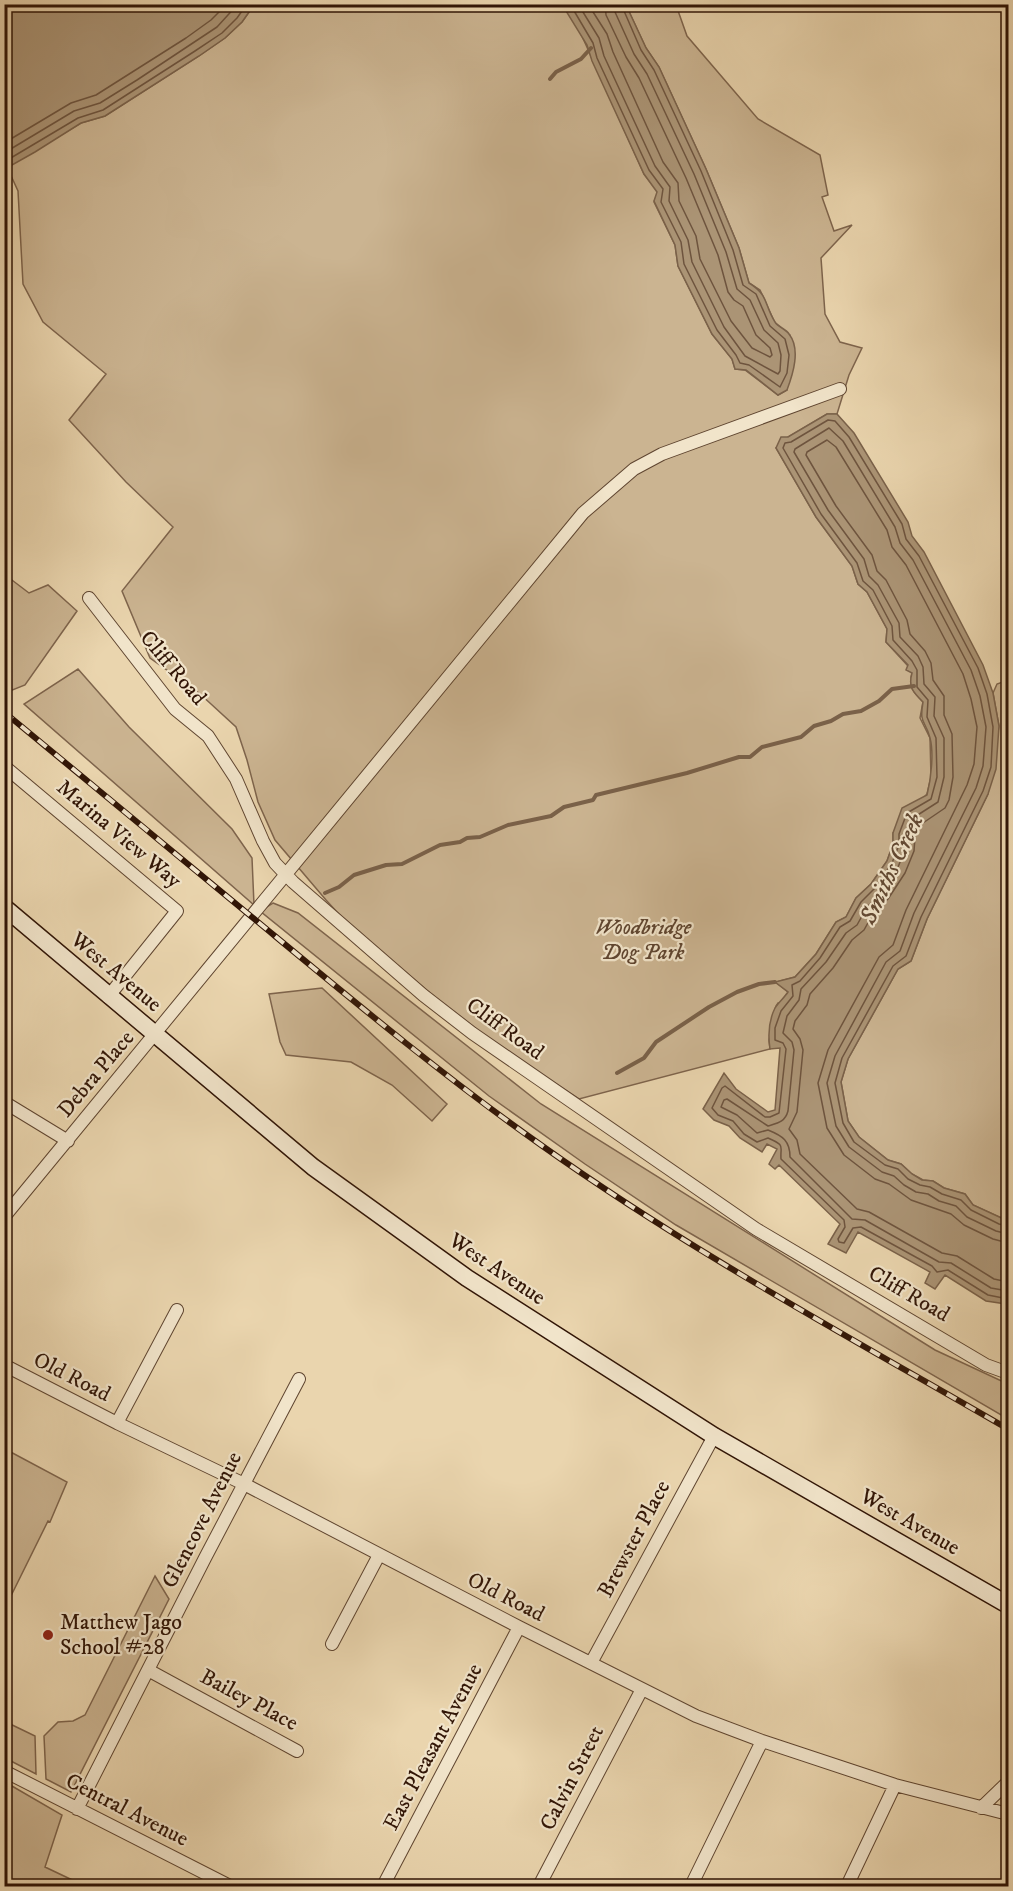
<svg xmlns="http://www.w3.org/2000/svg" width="1013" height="1891" font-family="'IM FELL DW Pica',serif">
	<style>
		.green { fill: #cbb491; stroke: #7e644c; stroke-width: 1.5 }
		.water { fill: #ab9475; stroke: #7a6149; stroke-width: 1.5 }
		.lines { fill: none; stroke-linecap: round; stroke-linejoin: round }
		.shore { stroke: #6e543e; stroke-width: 1.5 }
		.stream { stroke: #7a6149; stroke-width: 4 }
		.street-casing { stroke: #5f4530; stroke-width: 14 }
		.secondary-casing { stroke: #311506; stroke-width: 19 }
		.street { stroke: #f1e4ca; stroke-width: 12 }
		.secondary { stroke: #f1e4ca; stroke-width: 16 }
		.rail-casing { stroke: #311506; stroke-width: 6 }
		.rail { stroke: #f1e4ca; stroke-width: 4; stroke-dasharray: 11; stroke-linecap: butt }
		.poi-dot { fill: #8f2418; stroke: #f1e4ca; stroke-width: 2 }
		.labels { text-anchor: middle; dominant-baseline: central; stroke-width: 4.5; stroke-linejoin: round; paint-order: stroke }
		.street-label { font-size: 22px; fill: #311506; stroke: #f1e4ca }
		.park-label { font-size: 22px; font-style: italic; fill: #5f4530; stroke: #f1e4ca }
		.poi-label { font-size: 22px; fill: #311506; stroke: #f1e4ca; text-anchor: start }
		.water-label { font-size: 24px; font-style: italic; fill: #624832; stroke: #f1e4ca }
	</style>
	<rect width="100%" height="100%" fill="#ead5ae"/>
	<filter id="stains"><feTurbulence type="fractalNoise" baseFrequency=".00333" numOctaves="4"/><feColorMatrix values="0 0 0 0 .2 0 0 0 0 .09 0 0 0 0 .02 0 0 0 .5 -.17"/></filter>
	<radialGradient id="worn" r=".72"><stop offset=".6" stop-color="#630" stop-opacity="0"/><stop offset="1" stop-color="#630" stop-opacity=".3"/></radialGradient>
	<path class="green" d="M254,5H568L644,174L658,192L654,202L675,245L678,266L712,334L732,359L735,369L745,370L778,395L787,390L790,335L775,323L760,290L749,283L739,248L706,169L659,67L646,48L626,5H676L687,36L758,119L820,155L828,195L822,197L834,231L852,225L821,258L825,314L840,342L862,348L849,375L837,414H827L788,437L776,448L816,517L852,566L858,584L867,592L887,629L886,642L908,666L912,673C908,687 913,692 923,702L920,718L930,738L931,777L927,794L893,833V844L887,861L871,884L856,898L846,917L836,922L816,954L795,977L776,982L788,992L781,1003H778L776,1006L769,1040L770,1049L579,1099L475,1031L346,922L326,900L275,840L258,802L247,760L236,727L199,693L150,658L122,591L173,527L126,482L69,420L106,374L43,322L23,284L18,191L7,167L81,123L105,116L199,56L225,38L242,22Z
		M4,574L29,593L48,585L77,611L25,685L5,693Z
		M78,669L129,727L232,829L252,858L254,905L24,704Z
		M1008,680V1221L973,1205L965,1194L944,1188L933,1181L923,1180L912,1174L901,1164L888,1160L859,1137L848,1121L841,1082L848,1059L898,969L911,961L927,919L988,794L999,726L993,693L997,684Z
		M273,903L298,913L541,1104L935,1350L1008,1384V1419L676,1225L585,1164L489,1096L260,911Z
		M322,988L447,1104L432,1121L392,1085L351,1062L286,1055L280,1042L269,994Z
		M5,1449L67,1482L50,1522L48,1521L5,1608Z
		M155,1576L169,1599L71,1792L46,1779L44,1736L58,1722L73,1721L85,1715Z
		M4,1721L35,1736L36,1774L5,1758Z
		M5,1782L62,1815L45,1867L85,1886H10L5,1884Z"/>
	<path class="water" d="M5,4H254V5L242,22L225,38L199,56L105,116L81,123L35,152L5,169Z
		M564,5H626L646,48L659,67L706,169L739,248L749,283C769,295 764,305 775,322C778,327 786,329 789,334C801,349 793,374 787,390L778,395L746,370L735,369L732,359L712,334L678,266L675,245L654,201L657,192L644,174L592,61L587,45L566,11Z
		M827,414H837L854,433L908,522L912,536L924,552L983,665L993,693L999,726L996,769L988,794L927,919L911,961L898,969L848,1059L841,1082L848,1121L859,1137L888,1160L901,1164L912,1174L922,1180L933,1181L944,1188L965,1194L973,1205L1008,1221V1311L1006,1304L986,1301L945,1275L935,1289L925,1283L930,1272L858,1232L846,1253L828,1244L840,1224L779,1165L775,1169L769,1164L777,1149L767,1144L762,1152L740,1138L729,1126L714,1120L703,1109L724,1073L736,1089L768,1112L775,1110L780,1048L770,1049C768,1036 769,1020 775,1008C778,1003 784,998 788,992L775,982L795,977L816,954L836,922L846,917L856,898L871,884L887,861L893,844V833L902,808L927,795C931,779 934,753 930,738C925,719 919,725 923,702C913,692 908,687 912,673L906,670L908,665L886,642L887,629L867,592L858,584L852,566L816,517L776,448L781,437H788Z"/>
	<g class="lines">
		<path class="shore" d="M570,4L593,43L597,58L649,170L663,189L661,202L681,242L684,264L717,330L736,355L740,363L749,365L780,387L787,373L789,355L785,339L770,326L756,294L743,285L733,250L701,171L654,70L641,50L621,4
			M578,4L599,38L604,56L655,166L670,187L669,201L688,240L692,262L724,327L745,356L778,374L780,371L781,355L778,343L764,330L750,300L737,289L726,252L694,174L647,74L634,54L615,12L614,4
			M588,4L607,34L613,52L663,162L678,183L679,201L696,236L700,259L731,321L752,348L770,357L772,355L770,348L756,335L743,306L734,300L728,292L718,255L686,178L639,78L626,57L606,15L605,4
			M4,143L71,103L96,95L186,38L211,20L227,4
			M4,153L74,111L100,103L137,80L217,27L238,4
			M4,162L78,118L103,110L195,51L222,33L237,18L247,4
			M1008,1226L999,1224L971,1210L961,1200L942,1194L930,1187L920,1185L908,1179L898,1169L885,1165L854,1142L843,1123L835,1083L842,1058L893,966L906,956L921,917L983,791L991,767L993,727L987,694L978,668L919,556L906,539L902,524L849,437L835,421L828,420L791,442L785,443L783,448L821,514L857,563L863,581L873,590L892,626L893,640L912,661L917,670V687L928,700L927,717L936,738L937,777L931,799L907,813L899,834V845L892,863L876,887L861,902L850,921L840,927L820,958L800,981L792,985L793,996L781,1011L775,1028V1040L783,1043L786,1049L779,1113L770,1117H765L725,1086L722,1088L712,1108L718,1115L733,1121L744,1134L757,1142L768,1138C786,1146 780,1145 781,1159L844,1220L845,1227L838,1239L839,1242L844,1243L853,1228L861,1227L932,1266L937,1272L948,1270L988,1295L1008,1299
			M1008,1234L996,1231L967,1217L956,1206L939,1201L928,1194L916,1192L904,1185L894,1176L882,1172L849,1147L836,1126L827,1083L835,1056L886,962L900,951L914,913L976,788L983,766L986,727L980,696L971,670L913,560L900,543L895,527L843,441L829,428L795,449L794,452L828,510L864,559L869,576L878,585L899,623L900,637L918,656L923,667L924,684L935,697L934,716L944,738V777L938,802L913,818L906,835V848L898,867L881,893L867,907L857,925L846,933L826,962L801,989L799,1000L787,1016L783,1033L792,1042L794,1050L788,1111C785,1122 778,1123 768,1126L727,1099L724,1100L721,1107L737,1115L757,1133L768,1130C783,1136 790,1141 790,1157L852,1219L865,1220L939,1262L951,1263L991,1288L1008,1291
			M1008,1243L993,1239L964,1225L951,1214L911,1200L889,1184L875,1179L844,1155L827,1128L818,1083L828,1050L879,957L893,945L906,910L967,785L974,764L977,727L971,699L963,674L906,565L892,547L887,530L836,447L827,440L807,452L806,455L836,506L872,555L877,571L886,580L907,620L910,634L925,651L931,663L933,680L944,696V715L952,734L953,777L949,800L945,808L920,825L915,837L914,851L905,873L888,899L874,912L864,930L852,940L833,968L810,994L807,1005L795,1021L793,1029L800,1039L803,1050L797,1112L789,1129L797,1140L800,1154L857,1209L869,1212L942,1253L957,1256L994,1279L1008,1282"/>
		<path class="stream" d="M550,79L556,72L581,59L591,48
			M325,893L339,887L354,875L386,865L402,864L440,845L460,842L467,838L480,837L508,825L551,816L564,807L593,800L596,795L687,773L739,757H750L762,747L801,737L814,726L831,721L843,714L861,711L879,701L892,689L914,686
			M617,1073L644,1058L656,1042L709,1007L737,992L759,984L775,982"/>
		<g class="street-casing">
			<path id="street" d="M89,598L175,709L208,736L236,779L263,841L275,863L293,882L423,995L472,1033L756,1229L986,1365L1008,1373
				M4,766L177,911L108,997
				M4,924L14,915
				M4,1102L68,1141
				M4,1217C199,983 390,747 583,513L634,469L662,454L840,389
				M4,1365L117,1423L244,1484L519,1627L696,1716L762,1741L895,1785L1008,1814
				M117,1423L177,1310
				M332,1644L379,1555
				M591,1663L714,1436
				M148,1670L297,1751
				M4,1771L230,1886
				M981,1808L1008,1782
				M77,1809L205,1558L299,1379
				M383,1886L519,1627
				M539,1886L642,1689
				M691,1886L762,1741
				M847,1886L895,1785"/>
		</g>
		<g class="secondary-casing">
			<path id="secondary" d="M4,907L313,1167L467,1278L714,1436L1008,1605"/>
		</g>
		<use href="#street" class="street"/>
		<use href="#secondary" class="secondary"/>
		<g class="rail-casing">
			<path id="rail" d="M4,712C89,782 173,852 258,922C351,999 443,1076 541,1145C690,1251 851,1338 1008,1429"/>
		</g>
		<use href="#rail" class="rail"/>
	</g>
	<circle class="poi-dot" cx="48" cy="1635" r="6"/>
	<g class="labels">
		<g class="street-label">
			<text transform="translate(173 668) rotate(50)">Cliff Road</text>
			<text transform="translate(119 834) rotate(40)">Marina View Way</text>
			<text transform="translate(116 972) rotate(40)">West Avenue</text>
			<text transform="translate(505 1029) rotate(36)">Cliff Road</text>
			<text transform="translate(96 1074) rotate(-50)">Debra Place</text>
			<text transform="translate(497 1269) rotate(34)">West Avenue</text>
			<text transform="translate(909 1294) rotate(30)">Cliff Road</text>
			<text transform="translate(72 1377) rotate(27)">Old Road</text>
			<text transform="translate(202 1520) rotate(-63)">Glencove Avenue</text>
			<text transform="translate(910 1522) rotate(30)">West Avenue</text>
			<text transform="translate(634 1539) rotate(-62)">Brewster Place</text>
			<text transform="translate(506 1597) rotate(27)">Old Road</text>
			<text transform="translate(249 1700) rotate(28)">Bailey Place</text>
			<text transform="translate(433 1747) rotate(-62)">East Pleasant Avenue</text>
			<text transform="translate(572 1778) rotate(-63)">Calvin Street</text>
			<text transform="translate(127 1810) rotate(27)">Central Avenue</text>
		</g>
		<g class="park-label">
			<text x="643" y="927">Woodbridge<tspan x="643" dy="25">Dog Park</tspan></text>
		</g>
		<g class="poi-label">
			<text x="60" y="1622">Matthew Jago<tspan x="60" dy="25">School #28</tspan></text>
		</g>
		<g class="water-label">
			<text transform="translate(892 869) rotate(-65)">Smiths Creek</text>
		</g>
	</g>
	<rect width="1013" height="1891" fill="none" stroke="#ead5ae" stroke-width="24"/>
	<rect x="6" y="6" width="1001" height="1879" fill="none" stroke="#311506" stroke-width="3"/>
	<rect x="12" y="12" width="989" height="1867" fill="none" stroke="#311506" stroke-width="1.5"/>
	<rect width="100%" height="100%" filter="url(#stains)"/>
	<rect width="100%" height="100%" fill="url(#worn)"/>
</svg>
